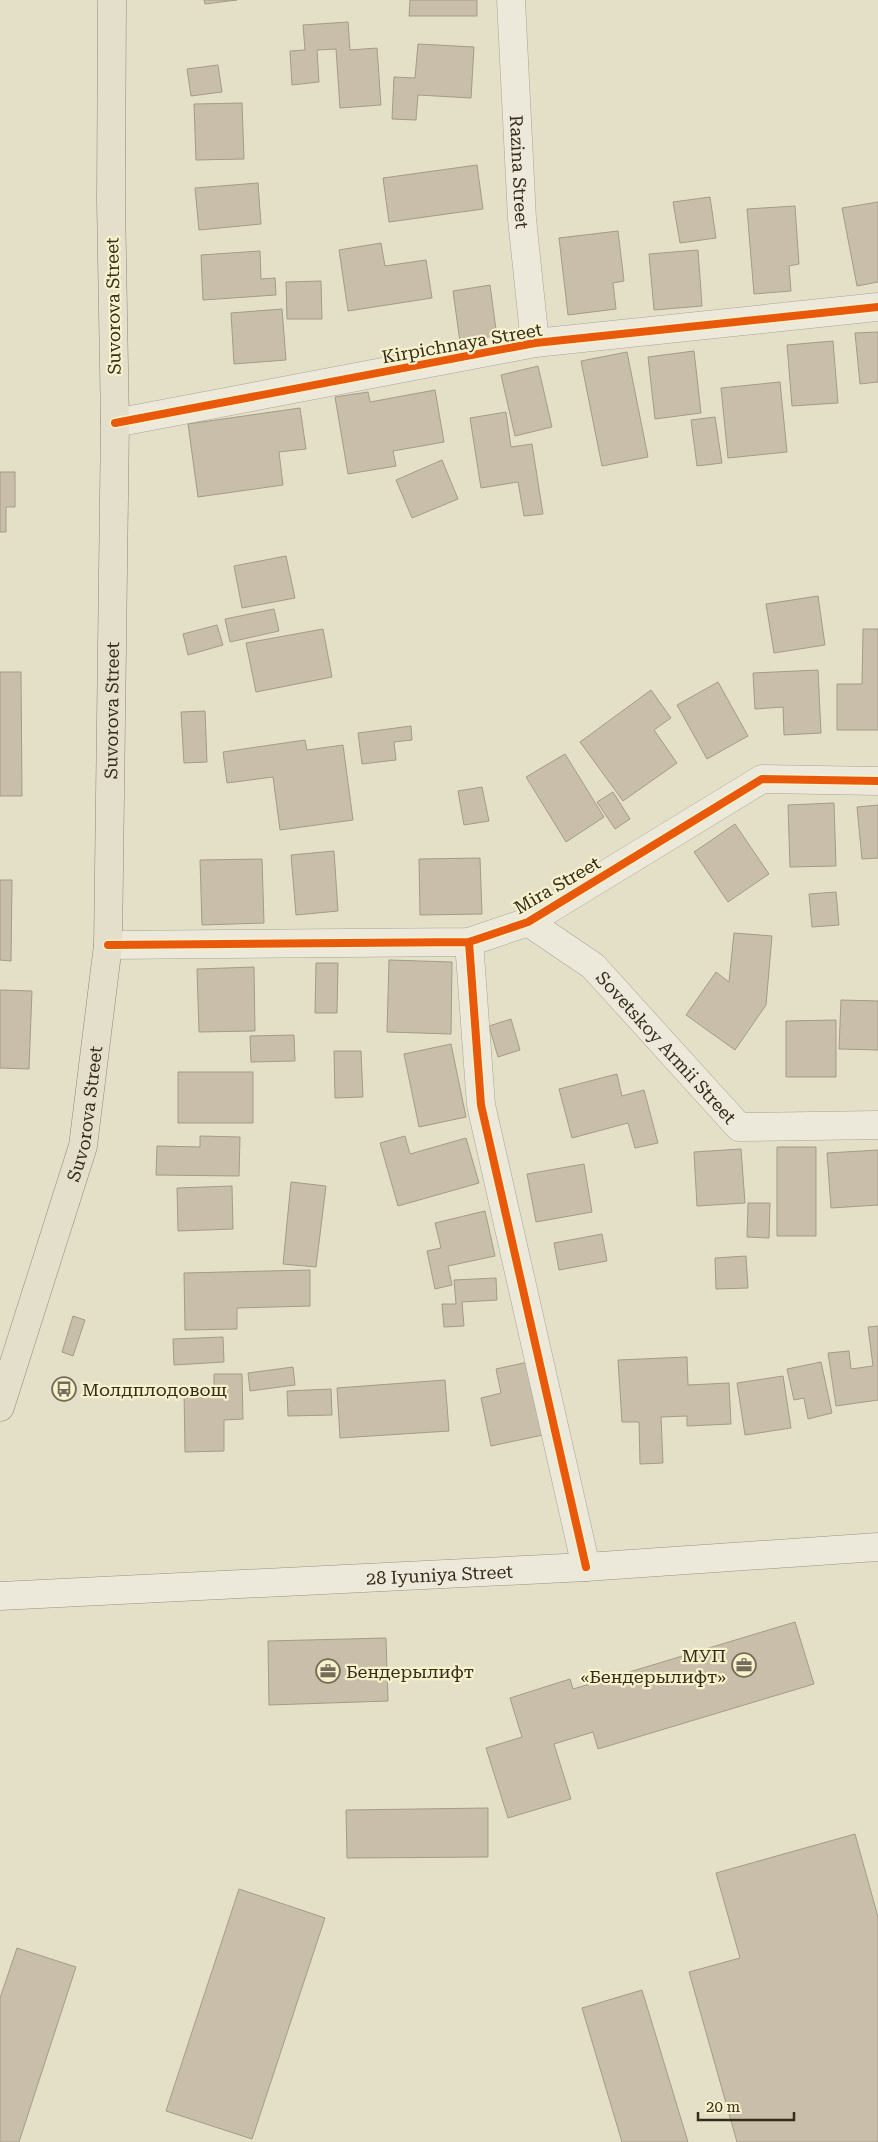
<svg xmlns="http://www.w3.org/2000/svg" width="878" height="2142" font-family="'Roboto Serif',serif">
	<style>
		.building { fill: #c8bea9; stroke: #a49b88 }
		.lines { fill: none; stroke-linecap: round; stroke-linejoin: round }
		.minor-casing { stroke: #a9a492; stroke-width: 29 }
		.secondary-casing { stroke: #989282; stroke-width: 29 }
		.primary-casing { stroke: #8e8979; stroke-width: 29 }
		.minor { stroke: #ece9db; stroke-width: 28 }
		.secondary { stroke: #ece9db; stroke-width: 28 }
		.primary { stroke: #e3dfcb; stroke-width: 28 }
		.cycleway-casing { stroke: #f7f1cc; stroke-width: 11 }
		.cycleway { stroke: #e8590c; stroke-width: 8 }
		.labels { text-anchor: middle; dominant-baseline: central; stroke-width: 4.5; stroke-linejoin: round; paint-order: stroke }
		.street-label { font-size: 18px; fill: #372c1b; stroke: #f7f1cc }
		.poi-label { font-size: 18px; fill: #372c1b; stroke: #f7f1cc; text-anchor: start }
	</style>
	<rect width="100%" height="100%" fill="#e4e0c8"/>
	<path class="building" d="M204,0H237L205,4Z
		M410,0H477V16H409Z
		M348,22L350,50L377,48L381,105L340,108L336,49L317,50L319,82L292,85L290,51L305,50L303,25Z
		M418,44L474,47L471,98L418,95L416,120L392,119L394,77L415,78Z
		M218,65L222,92L191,96L187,69Z
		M242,103L244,159L196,160L194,104Z
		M477,165L483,209L389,222L383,178Z
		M258,183L261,224L199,230L195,188Z
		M710,197L716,238L680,243L673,202Z
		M878,202V282L857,286L842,208Z
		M795,206L799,264L789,266L791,291L754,294L747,209Z
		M618,231L624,281L613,283L616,309L568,315L559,238Z
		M381,243L385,266L426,260L432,298L348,311L339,250Z
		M698,250L702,306L654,310L649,254Z
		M260,251L261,279L275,278L276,295L203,300L201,255Z
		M321,281L322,319H287L286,282Z
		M490,285L497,337L460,342L453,291Z
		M282,309L286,360L234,364L231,313Z
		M878,332V382L860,384L855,333Z
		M833,341L838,403L792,406L787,345Z
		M694,351L701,413L655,419L648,357Z
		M627,352L648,457L602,466L581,361Z
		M538,366L552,427L515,436L501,375Z
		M780,382L787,452L728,458L721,388Z
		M435,390L444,442L393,451L396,466L348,474L335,397L368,392L370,402Z
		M300,408L306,449L279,452L283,485L198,497L188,424Z
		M506,412L511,447L532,444L543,514L524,516L518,482L481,488L470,418Z
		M715,417L722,463L697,466L691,420Z
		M442,460L458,499L412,518L396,480Z
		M0,472H15V507H6V532H0Z
		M286,556L295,598L242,608L234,566Z
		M818,596L825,645L774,653L766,604Z
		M274,609L279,631L230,642L225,619Z
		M217,625L223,645L188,655L183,634Z
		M323,629L332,677L256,692L246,643Z
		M863,629H878V730H837V684H862Z
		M818,670L821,733L784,735L783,707L755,709L753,673Z
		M0,672H21L22,796H0Z
		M718,682L748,736L707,759L677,705Z
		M651,690L671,718L654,730L677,763L623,801L580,742Z
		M205,711L207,762L184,763L181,712Z
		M411,726L412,740L394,742L396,760L362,764L358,733Z
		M305,740L307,750L343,745L353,820L280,830L273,777L227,783L223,752Z
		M565,754L604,817L566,842L526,777Z
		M482,787L489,821L464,825L458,791Z
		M613,792L630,819L615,829L597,802Z
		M834,803L836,866L790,867L788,805Z
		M878,805V858L862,859L857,807Z
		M735,824L769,874L728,902L694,852Z
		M334,851L338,911L296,915L291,855Z
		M480,858L482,914L420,915L419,859Z
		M262,859L264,923L202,925L200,860Z
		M0,880H12L11,961L0,960Z
		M836,892L839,925L812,927L809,894Z
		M734,933L772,936L766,1005L735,1050L686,1015L716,972L729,982Z
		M389,960L452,962L451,1034L387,1032Z
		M316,963H338L337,1013H315Z
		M254,967L255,1031L199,1032L197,969Z
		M0,990L32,991L29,1069L0,1068Z
		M841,1000L878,1001V1050L839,1049Z
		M511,1019L520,1050L498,1057L489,1026Z
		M836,1020V1077H786V1021Z
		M294,1035L295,1061L251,1062L250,1036Z
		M451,1044L466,1117L419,1127L404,1054Z
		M334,1051H361L363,1097L335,1098Z
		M178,1072H253V1123H178Z
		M617,1074L622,1096L644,1090L658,1143L635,1148L628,1123L572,1138L559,1089Z
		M200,1136L240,1137L239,1176L156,1175L157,1146L200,1147Z
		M405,1136L410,1154L466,1138L479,1183L398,1206L380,1143Z
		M777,1147H816V1236H777Z
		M741,1149L745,1203L697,1206L694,1152Z
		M878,1150V1205L831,1208L827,1153Z
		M584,1164L592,1212L536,1222L527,1174Z
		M291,1182L326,1186L316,1267L283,1264Z
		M232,1186L233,1229L178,1231L177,1188Z
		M748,1203H770L769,1238L747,1237Z
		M485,1211L495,1256L448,1266L452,1285L435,1289L427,1251L441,1248L435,1223Z
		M602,1234L607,1261L559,1270L554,1243Z
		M746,1256L748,1288L716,1289L715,1258Z
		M310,1270V1306L237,1308V1329L185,1330L184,1273Z
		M496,1278L497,1300L462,1302L464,1326L444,1327L442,1304H456L454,1280Z
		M73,1316L85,1320L73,1356L62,1352Z
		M878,1326V1400L836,1406L828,1353L849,1351L851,1369L873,1366L868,1327Z
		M223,1337L224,1362L174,1365L173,1339Z
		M687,1357L688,1385L729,1383L731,1424L687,1426V1416L661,1417L663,1463L640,1464L639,1422H622L618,1360Z
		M528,1362L543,1435L491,1446L481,1398L501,1393L496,1369Z
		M821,1362L832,1413L808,1419L804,1398L794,1400L787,1369Z
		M293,1367L295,1385L250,1391L248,1373Z
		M214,1374H242L243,1419L224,1420V1451L185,1452L184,1390L214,1389Z
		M783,1376L791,1428L745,1435L737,1383Z
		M445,1380L449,1431L340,1438L337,1388Z
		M331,1389L332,1415L288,1416L287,1391Z
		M795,1622L814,1684L598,1749L593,1732L554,1744L571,1799L508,1818L486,1748L522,1737L510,1698L570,1679L573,1689Z
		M386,1638L388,1701L269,1705L268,1641Z
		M488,1808V1857L347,1858L346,1810Z
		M855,1834L878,1917V2142H737L689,1972L740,1958L716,1873Z
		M239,1889L325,1918L252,2139L166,2111Z
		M17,1948L76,1967L19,2142H0V1998Z
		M642,1990L688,2142H622L582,2008Z"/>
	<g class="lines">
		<g class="minor-casing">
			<g id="minor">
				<path id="s1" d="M511,0L522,219L535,343"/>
				<path d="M115,423L535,343L878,307"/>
				<path id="s2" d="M528,922L593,966L739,1127L878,1125"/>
				<path d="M469,942L481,1105L586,1567"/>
				<path d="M108,945L469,942L528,922L762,779L878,781"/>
			</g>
		</g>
		<g class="secondary-casing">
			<g id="secondary">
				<path id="s3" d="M0,1596L586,1567L878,1547"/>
			</g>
		</g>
		<g class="primary-casing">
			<g id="primary">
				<path id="s4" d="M0,1407L83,1146L108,945L115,423L111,201L112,0"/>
			</g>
		</g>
		<use href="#minor" class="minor"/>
		<use href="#secondary" class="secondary"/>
		<use href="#primary" class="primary"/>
		<g class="cycleway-casing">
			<path id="cycleway" d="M115,423L535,343L878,307
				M469,942L481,1105L586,1567
				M108,945L469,942L528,922L762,779L878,781"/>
		</g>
		<use href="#cycleway" class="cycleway"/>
	</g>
	<defs>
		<g id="bus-ring" transform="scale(1.25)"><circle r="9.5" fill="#f7f1cc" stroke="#746b58" stroke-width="1.5"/><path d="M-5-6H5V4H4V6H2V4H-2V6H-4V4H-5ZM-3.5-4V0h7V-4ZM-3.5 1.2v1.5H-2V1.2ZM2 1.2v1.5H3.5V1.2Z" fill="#746b58"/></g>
		<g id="office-ring" transform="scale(1.25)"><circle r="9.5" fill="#f7f1cc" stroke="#746b58" stroke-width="1.5"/><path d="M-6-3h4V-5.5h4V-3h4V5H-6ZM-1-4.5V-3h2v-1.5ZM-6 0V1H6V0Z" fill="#746b58"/></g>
	</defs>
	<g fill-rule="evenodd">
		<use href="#bus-ring" x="64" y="1389"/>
		<use href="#office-ring" x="744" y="1665"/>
		<use href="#office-ring" x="328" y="1671"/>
	</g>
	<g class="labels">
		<g class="street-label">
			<text stroke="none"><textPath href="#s1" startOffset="172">Razina Street</textPath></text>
			<text transform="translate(113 306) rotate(-91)">Suvorova Street</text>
			<text transform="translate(462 343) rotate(-10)">Kirpichnaya Street</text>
			<text stroke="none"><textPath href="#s4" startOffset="711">Suvorova Street</textPath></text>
			<text transform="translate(557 885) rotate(-30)">Mira Street</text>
			<text stroke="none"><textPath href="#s2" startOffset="188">Sovetskoy Armii Street</textPath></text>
			<text stroke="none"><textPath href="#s4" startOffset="306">Suvorova Street</textPath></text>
			<text stroke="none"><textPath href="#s3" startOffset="440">28 Iyuniya Street</textPath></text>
		</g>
		<g class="poi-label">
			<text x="82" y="1389">Молдплодовощ</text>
			<text x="726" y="1655" text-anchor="end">МУП<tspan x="726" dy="21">«Бендерылифт»</tspan></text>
			<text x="346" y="1671">Бендерылифт</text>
		</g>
	</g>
	<path d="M698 2112v8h96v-8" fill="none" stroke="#372c1b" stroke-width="2.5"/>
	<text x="706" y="2112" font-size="15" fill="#372c1b" stroke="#f7f1cc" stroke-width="4" paint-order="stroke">20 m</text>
</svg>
